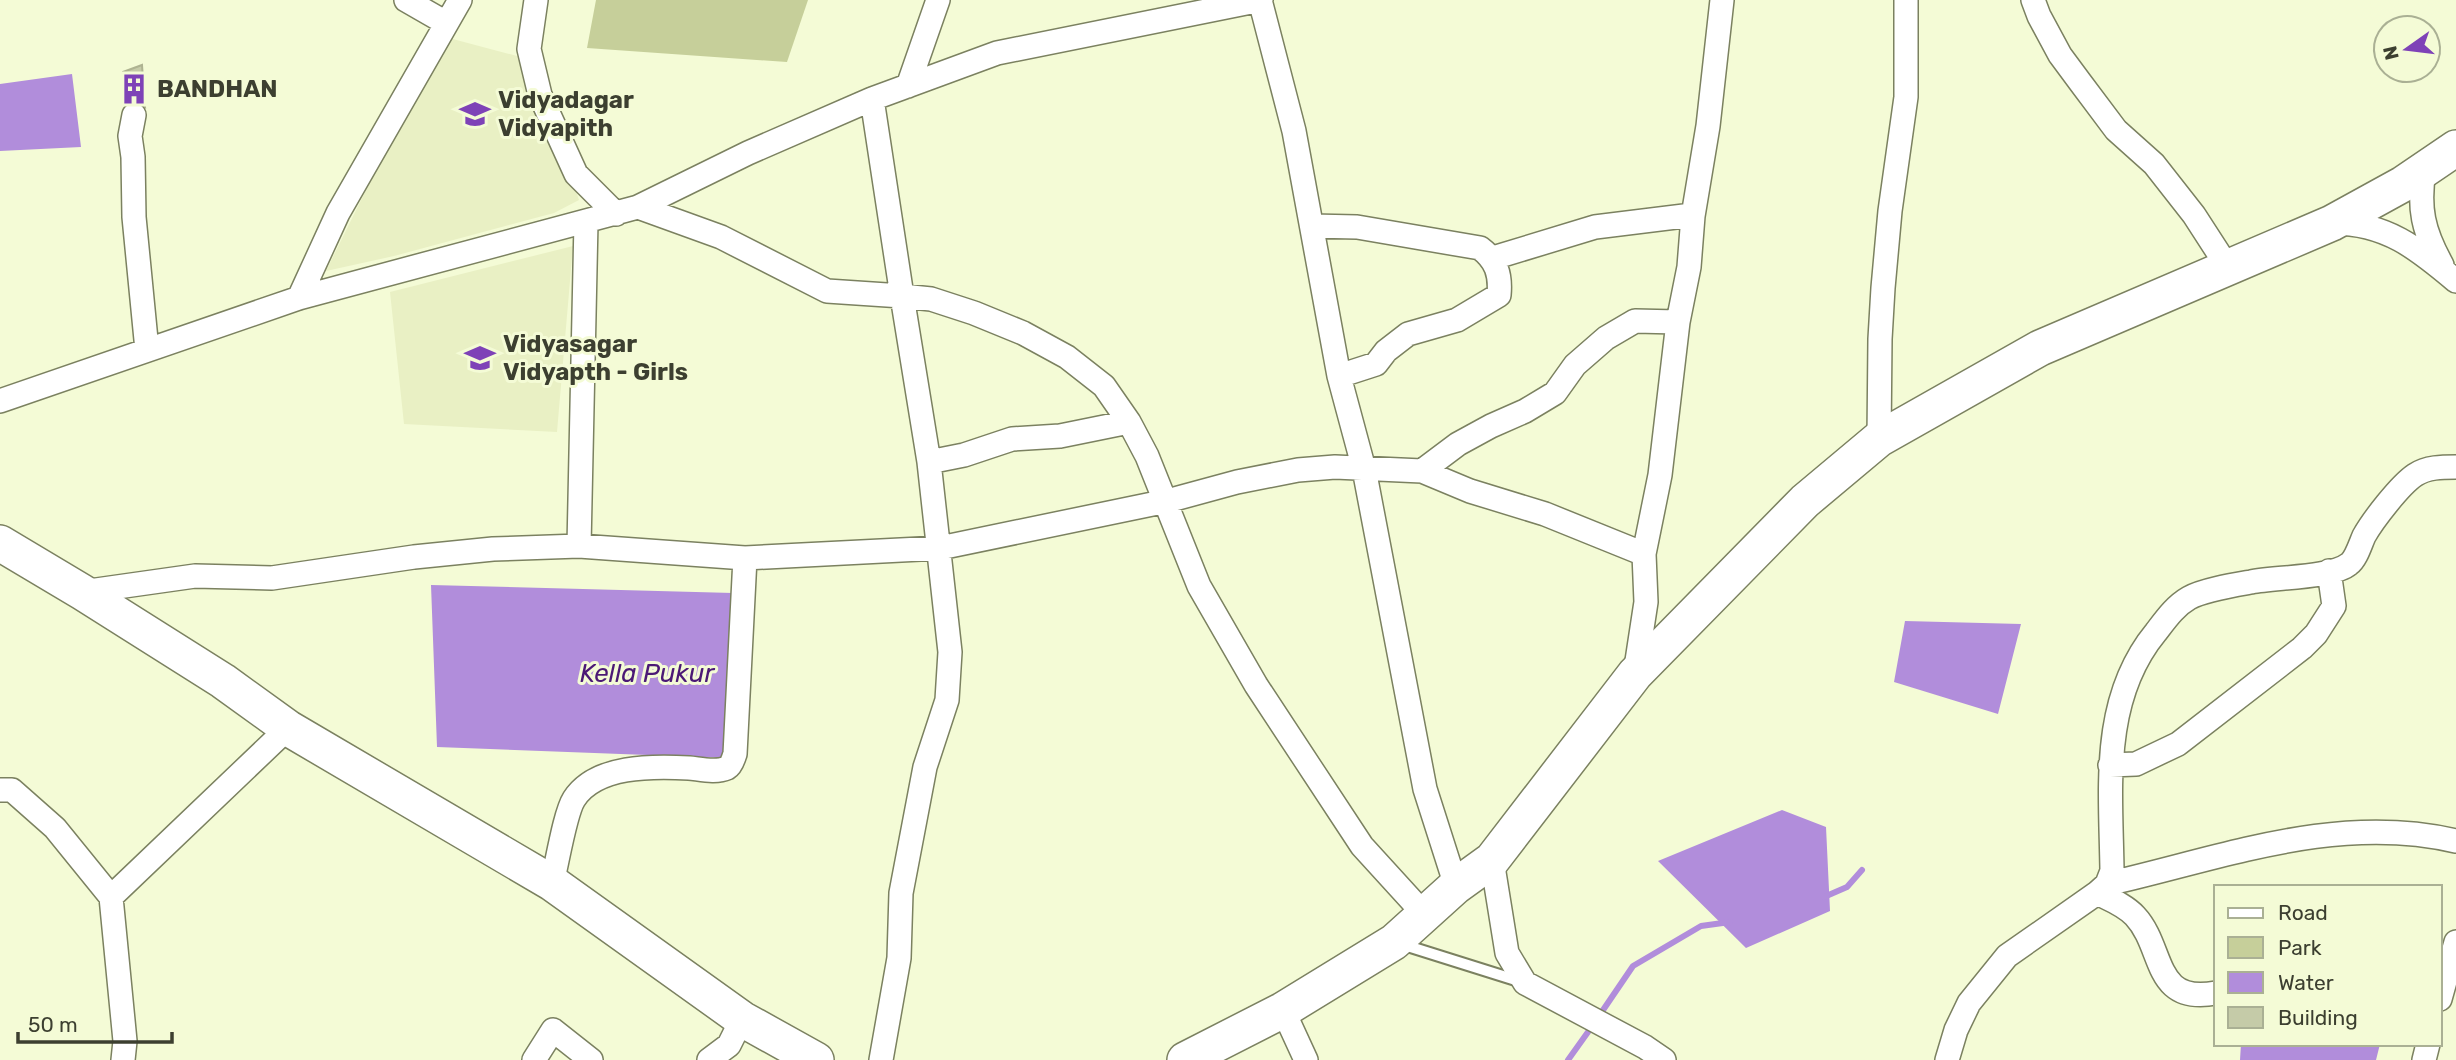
<svg xmlns="http://www.w3.org/2000/svg" width="2456" height="1060" font-family="Rubik,sans-serif">
	<style>
		.built { fill: #e9f0c4 }
		.green { fill: #c6cf9a }
		.water { fill: #b18ddb }
		.lines { fill: none; stroke-linecap: round; stroke-linejoin: round }
		.stream { stroke: #b18ddb; stroke-width: 6 }
		.building { fill: #c5cba8; stroke: #aeb391; stroke-width: 2 }
		.lane-casing { stroke: #7b8160; stroke-width: 14 }
		.street-casing { stroke: #7b8160; stroke-width: 26 }
		.primary-casing { stroke: #7b8160; stroke-width: 38 }
		.lane { stroke: #fff; stroke-width: 10 }
		.street { stroke: #fff; stroke-width: 23 }
		.primary { stroke: #fff; stroke-width: 35 }
		.labels { text-anchor: middle; dominant-baseline: central; stroke-width: 6; stroke-linejoin: round; paint-order: stroke }
		.poi-label { font-size: 24px; font-weight: bold; fill: #3c3f30; stroke: #f4fbd6; text-anchor: start }
		.water-label { font-size: 26px; font-style: italic; fill: #4b1975; stroke: #f4fbd6 }
	</style>
	<rect width="100%" height="100%" fill="#f4fbd6"/>
	<path class="built" d="M449,38L517,56L570,173L579,200L554,213L394,256L326,271L367,188Z
		M573,246L557,432L404,424L390,292Z"/>
	<path class="green" d="M596,0H808L787,62L587,48Z"/>
	<path class="water" d="M72,74L81,147L0,151V84Z
		M431,585L733,593L727,758L437,747Z
		M1905,621L2021,624L1998,714L1894,682Z
		M1782,810L1826,827L1830,911L1746,948L1658,861Z
		M2241,1044H2380L2376,1060H2240Z"/>
	<g class="lines">
		<path class="stream" d="M1824,897L1847,887L1862,870
			M1599,1016L1633,966L1701,926L1730,922
			M1568,1060L1593,1025"/>
	</g>
	<path class="building" d="M142,65L145,107L136,101L126,104L123,72Z"/>
	<g class="lines">
		<g class="lane-casing">
			<path id="lane" d="M1401,944L1522,982"/>
		</g>
		<g class="street-casing">
			<path id="street" d="M406,0L446,23
				M536,0L529,49L540,95L576,174L616,214
				M1260,0L1294,131L1339,376L1364,469L1425,789L1456,886
				M2033,0L2039,16L2060,55L2080,82L2116,130L2154,164L2194,215L2227,266
				M908,86L938,0
				M872,99L902,296L931,299L974,313L1023,333L1067,357L1104,386L1129,422L1147,456L1199,586L1256,685L1362,846L1424,914
				M134,115L130,136L133,157L134,217L147,350
				M2424,170C2418,208 2423,231 2442,265
				M638,207L721,237L827,291L902,296L929,462L950,652L947,700L925,767L901,893L899,958L881,1060
				M2333,223C2386,223 2417,248 2456,281
				M1312,226L1357,227L1480,248C1496,260 1501,274 1499,295L1457,320L1408,334L1386,351L1376,364L1339,376
				M1493,258L1595,227L1684,216
				M299,298L338,213L460,0
				M0,401L299,298L638,207L748,153L872,99L997,53L1261,0
				M1879,439L1880,339L1883,288L1890,211L1906,97V0
				M929,462L964,455L1012,439L1060,436L1129,422
				M1422,471L1458,444L1491,426L1525,411L1555,393L1575,365L1606,338L1635,321L1678,322
				M579,546L586,222
				M82,592L195,576L272,578L414,557L493,549L579,546L745,558L940,548L1167,501L1237,482L1298,470L1335,467L1422,471L1470,491L1545,514L1644,554
				M1635,674L1646,602L1644,554L1660,475L1678,322L1689,267L1693,216L1708,126L1722,0
				M2110,765L2136,764L2178,744L2302,648L2316,634L2334,606L2329,571
				M0,790H12L55,828L111,897
				M1492,860L1507,953L1525,983L1645,1047L1664,1060
				M552,883C557,864 565,813 574,799C596,765 652,766 689,768C700,769 716,773 727,768C732,765 733,759 735,754L745,558
				M2107,884C2222,858 2336,813 2456,841
				M2097,893C2109,899 2125,905 2135,916C2165,948 2152,1005 2216,993
				M2440,999L2456,942
				M1283,1010L1306,1060
				M123,1060L125,1041L111,897L288,728
				M534,1060L553,1030L591,1060
				M709,1060L729,1045L742,1019
				M1947,1060L1956,1030L1969,1003L2007,956L2097,893L2107,884L2112,871C2111,789 2100,700 2156,632C2166,619 2175,606 2189,598C2203,590 2234,585 2251,582C2274,577 2332,578 2349,564C2356,559 2360,545 2364,536C2373,520 2400,485 2415,475C2427,467 2442,467 2456,467
				M2424,1060L2428,1044"/>
		</g>
		<g class="primary-casing">
			<path id="primary" d="M0,543L82,592L223,681L288,728L552,883L742,1019L816,1060
				M1185,1060L1283,1010L1394,942L1456,886L1492,860L1635,674L1805,501L1879,439L2040,348L2332,223L2403,184L2456,148"/>
		</g>
		<use href="#lane" class="lane"/>
		<use href="#street" class="street"/>
		<use href="#primary" class="primary"/>
	</g>
	<defs>
		<g id="building-bare" transform="scale(2.415)"><path d="M-4-6H4V6H1V3H-1V6H-4ZM-2.5-4.3h1.7v1.8h-1.7ZM.8-4.3h1.7v1.8H.8ZM-2.5-1h1.7V.8h-1.7ZM.8-1h1.7V.8H.8Z" fill="#7e42b7" stroke="#f4fbd6" stroke-width="2.5" paint-order="stroke"/></g>
		<g id="school-bare" transform="scale(2.415)"><path d="M0-5L7-2L0 1L-7-2ZM-4 1L0 2.5L4 1V4Q0 6-4 4Z" fill="#7e42b7" stroke="#f4fbd6" stroke-width="2.5" paint-order="stroke"/></g>
	</defs>
	<g fill-rule="evenodd">
		<use href="#building-bare" x="134" y="89"/>
		<use href="#school-bare" x="475" y="114"/>
		<use href="#school-bare" x="480" y="358"/>
	</g>
	<g class="labels">
		<g class="poi-label">
			<text x="157" y="89">BANDHAN</text>
			<text x="498" y="100">Vidyadagar<tspan x="498" dy="28">Vidyapith</tspan></text>
			<text x="503" y="344">Vidyasagar<tspan x="503" dy="28">Vidyapth - Girls</tspan></text>
		</g>
		<g class="water-label">
			<text x="647" y="673">Kella Pukur</text>
		</g>
	</g>
	<rect x="2214" y="885" width="228" height="161" fill="#f4fbd6" stroke="#aab094" stroke-width="2"/>
	<rect x="2228" y="908" width="35" height="10" fill="#ffffff" stroke="#aab094" stroke-width="2"/>
	<text x="2278" y="920" font-size="21" fill="#3c3f30">Road</text>
	<rect x="2228" y="937" width="35" height="21" fill="#c6cf9a" stroke="#aab094" stroke-width="2"/>
	<text x="2278" y="955" font-size="21" fill="#3c3f30">Park</text>
	<rect x="2228" y="972" width="35" height="21" fill="#b18ddb" stroke="#aab094" stroke-width="2"/>
	<text x="2278" y="990" font-size="21" fill="#3c3f30">Water</text>
	<rect x="2228" y="1007" width="35" height="21" fill="#c5cba8" stroke="#aab094" stroke-width="2"/>
	<text x="2278" y="1025" font-size="21" fill="#3c3f30">Building</text>
	<g transform="translate(2407 49) rotate(256)"><circle r="33" fill="#f4fbd6" stroke="#aab094" stroke-width="2"/>
	<path d="M0-5L12 26L0 18L-12 26Z" fill="#7e42b7"/>
	<text y="-10" font-size="19" font-weight="bold" text-anchor="middle" fill="#3c3f30">N</text>
	</g>
	<path d="M18 1032v10h154v-10" fill="none" stroke="#3c3f30" stroke-width="3.5"/>
	<text x="28" y="1032" font-size="21" fill="#3c3f30" stroke="#f4fbd6" stroke-width="5" paint-order="stroke">50 m</text>
</svg>
